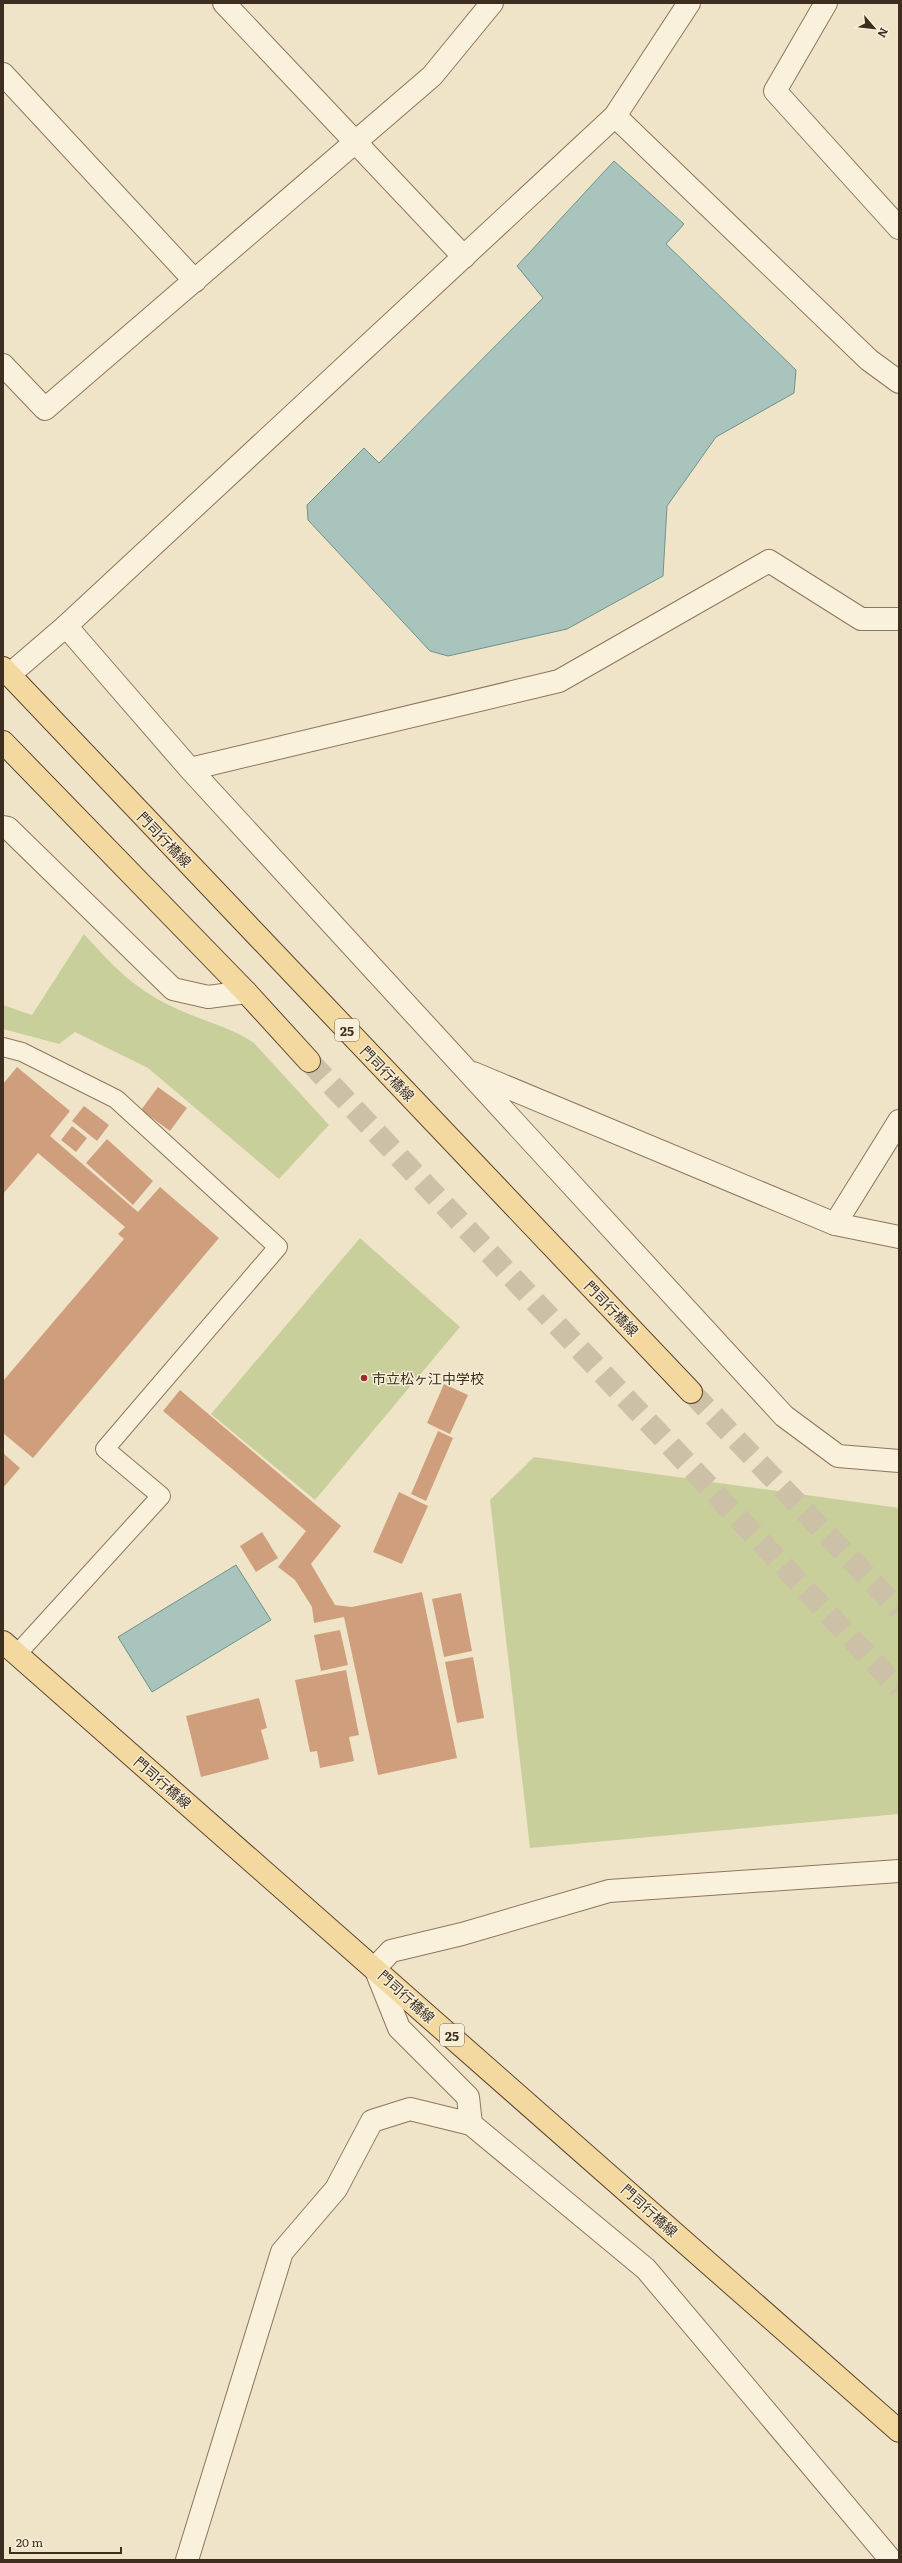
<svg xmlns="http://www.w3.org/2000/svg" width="902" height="2563" font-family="Literata,'Noto Sans JP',serif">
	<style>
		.green { fill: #c9cf9b }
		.water { fill: #a9c4bc; stroke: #6f938a }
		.building { fill: #cf9f7d }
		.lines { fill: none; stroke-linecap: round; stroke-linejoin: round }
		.primary-tunnel { stroke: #ccc0a6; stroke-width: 22; stroke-dasharray: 22 11; stroke-linecap: butt }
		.service-casing { stroke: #8d765c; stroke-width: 20 }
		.minor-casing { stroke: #8d765c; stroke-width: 24 }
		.tertiary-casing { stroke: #8d765c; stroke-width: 24 }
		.primary-casing { stroke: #5b4430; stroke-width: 24 }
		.service { stroke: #faf1dc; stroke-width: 18 }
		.minor { stroke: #faf1dc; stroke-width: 22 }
		.tertiary { stroke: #faf1dc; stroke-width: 22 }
		.primary { stroke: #f3d9a0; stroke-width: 22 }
		.poi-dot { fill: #9e2a2b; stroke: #f7eed8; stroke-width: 1.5 }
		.labels { text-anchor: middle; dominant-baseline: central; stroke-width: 3; stroke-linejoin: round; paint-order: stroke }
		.shield { fill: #f7eed8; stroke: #756857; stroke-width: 1 }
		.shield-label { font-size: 13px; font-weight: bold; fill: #3d2e20 }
		.street-label { font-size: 14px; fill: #3d2e20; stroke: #f7eed8 }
		.poi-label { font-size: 14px; fill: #3d2e20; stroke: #f7eed8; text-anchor: start }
	</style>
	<rect width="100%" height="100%" fill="#f0e4c8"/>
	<path class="green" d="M84,934C113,966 133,988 173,1007C199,1020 229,1026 254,1043L329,1125L279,1179L148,1068L75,1032L59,1044L3,1029V1005L32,1015Z
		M360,1238L460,1327L315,1500L211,1414Z
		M534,1457L899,1508V1814L530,1848L490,1500Z"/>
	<path class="water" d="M614,161L684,224L666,244L796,370L794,393L716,437L667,506L663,576L567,629L448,656L430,651L308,520L307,505L364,448L379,463L543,298L517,266Z
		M236,1565L271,1620L152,1692L118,1637Z"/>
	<path class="building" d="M17,1067L70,1111L50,1136L138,1212L160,1187L219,1238L33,1458L3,1433V1381L124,1239L118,1234L125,1227L38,1153L3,1194V1084Z
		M158,1087L187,1108L170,1131L141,1110Z
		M84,1106L109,1125L97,1141L72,1121Z
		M72,1126L87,1138L76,1152L61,1140Z
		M107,1139L153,1181L133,1205L86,1163Z
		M444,1384L468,1395L450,1434L427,1423Z
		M180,1390L341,1526L311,1564L335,1605L352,1607L422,1592L457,1758L378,1775L344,1617L314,1623L312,1607L295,1580L278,1567L306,1531L163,1411Z
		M438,1431L453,1438L426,1501L411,1494Z
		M3,1453L20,1468L3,1488Z
		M399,1492L428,1506L402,1564L373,1552Z
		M262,1532L278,1558L256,1572L240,1546Z
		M461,1593L472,1651L444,1657L432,1599Z
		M340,1630L348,1665L321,1671L314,1635Z
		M473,1657L484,1718L457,1723L445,1662Z
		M346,1670L359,1735L349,1737L354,1761L320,1768L317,1751L310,1752L295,1680Z
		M259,1698L267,1728L261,1730L269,1759L201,1777L186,1716Z"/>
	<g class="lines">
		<path class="primary-tunnel" d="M309,1061L899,1689
			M691,1392L899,1610"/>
		<g class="service-casing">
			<path id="service" d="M3,1047L22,1052L116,1099L278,1247L105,1449L161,1496L17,1654"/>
		</g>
		<g class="minor-casing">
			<path id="minor" d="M224,3L464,257
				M826,3L775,91L899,228
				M3,74L195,281
				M615,116L869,360L899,382
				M3,365L45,409L432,76L492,3
				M66,626L190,769L784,1416L838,1456L899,1461
				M190,769L559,681L769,561L861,619H899
				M3,827L8,828L173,989L208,997L246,992
				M473,1073L835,1224L899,1121
				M835,1224L899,1237
				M471,2124L468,2097L399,2028L375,1968L391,1951L462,1934L609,1891L899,1871
				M187,2560L282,2252L336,2189L372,2121L410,2109L471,2124L646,2269L891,2560"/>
		</g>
		<g class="tertiary-casing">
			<path id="tertiary" d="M9,675L66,626L615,116L689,3"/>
		</g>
		<g class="primary-casing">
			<path id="primary" d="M3,668L691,1392
				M3,742L246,992L309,1061
				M3,1642L899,2431"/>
		</g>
		<use href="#service" class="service"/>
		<use href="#minor" class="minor"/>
		<use href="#tertiary" class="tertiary"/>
		<use href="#primary" class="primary"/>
	</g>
	<circle class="poi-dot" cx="364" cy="1378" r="4"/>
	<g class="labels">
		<g class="shield">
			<rect x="335" y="1019" width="24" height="22" rx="3"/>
			<rect x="440" y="2024" width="24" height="22" rx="3"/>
		</g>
		<g class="shield-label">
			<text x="347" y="1030">25</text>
			<text x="452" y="2035">25</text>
		</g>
		<g class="street-label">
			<text transform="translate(165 839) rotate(46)">門司行橋線</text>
			<text transform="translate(388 1073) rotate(46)">門司行橋線</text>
			<text transform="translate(612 1308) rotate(46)">門司行橋線</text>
			<text transform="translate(163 1782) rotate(41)">門司行橋線</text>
			<text transform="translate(407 1996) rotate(42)">門司行橋線</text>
			<text transform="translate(650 2210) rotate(42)">門司行橋線</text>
		</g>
		<g class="poi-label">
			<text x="372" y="1378">市立松ヶ江中学校</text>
		</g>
	</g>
	<rect width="902" height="2563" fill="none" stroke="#3d2e20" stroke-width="8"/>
	<g transform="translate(874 28) rotate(118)" stroke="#f7eed8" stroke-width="3" paint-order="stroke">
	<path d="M0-3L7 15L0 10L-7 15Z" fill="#3d2e20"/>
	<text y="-6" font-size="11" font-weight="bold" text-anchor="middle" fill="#3d2e20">N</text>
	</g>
	<path d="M10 2547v6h111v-6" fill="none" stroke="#3d2e20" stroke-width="2"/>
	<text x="16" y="2547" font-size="12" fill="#3d2e20" stroke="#f7eed8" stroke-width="3" paint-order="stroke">20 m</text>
</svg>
